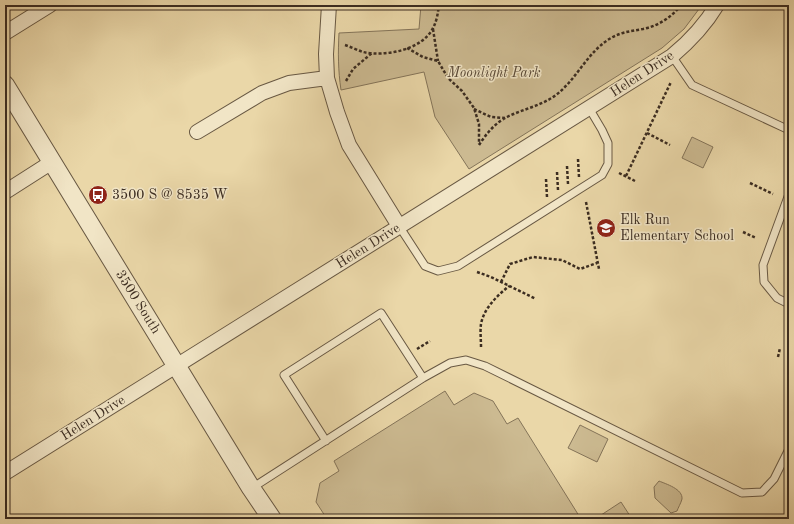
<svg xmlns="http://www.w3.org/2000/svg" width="794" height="524" font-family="'Old Standard TT',serif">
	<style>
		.green { fill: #ccba91; stroke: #847459 }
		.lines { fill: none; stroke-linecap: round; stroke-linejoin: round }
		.service-casing { stroke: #685843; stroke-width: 9 }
		.minor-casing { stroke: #685843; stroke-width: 16 }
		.tertiary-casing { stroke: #685843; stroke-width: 20 }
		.path { stroke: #3c2d21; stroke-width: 2.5; stroke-dasharray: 3 2; stroke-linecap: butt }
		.service { stroke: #f1e5c6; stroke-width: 7 }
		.minor { stroke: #f1e5c6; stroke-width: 14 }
		.tertiary { stroke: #f1e5c6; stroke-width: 18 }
		.labels { text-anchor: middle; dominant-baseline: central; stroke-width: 3; stroke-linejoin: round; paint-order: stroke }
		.park-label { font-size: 14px; font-style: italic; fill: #594937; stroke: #f1e5c6 }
		.street-label { font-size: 14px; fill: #3c2d21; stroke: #f1e5c6 }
		.poi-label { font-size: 14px; fill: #3c2d21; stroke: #f1e5c6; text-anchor: start }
	</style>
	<rect width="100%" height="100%" fill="#ead7a8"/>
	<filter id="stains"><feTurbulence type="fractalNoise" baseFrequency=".005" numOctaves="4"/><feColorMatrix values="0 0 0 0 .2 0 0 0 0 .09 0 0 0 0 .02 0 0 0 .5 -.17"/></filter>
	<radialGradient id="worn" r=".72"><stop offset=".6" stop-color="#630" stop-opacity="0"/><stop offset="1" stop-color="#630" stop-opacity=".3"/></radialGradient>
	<path class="green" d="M421,5H702L684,29L662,48L469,169L435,117L424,72L341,90C338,70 338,52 339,33L419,29Z
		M692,137L713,147L703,168L682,158Z
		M445,391L454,405L474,393L493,401L507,424L518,418L581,519H327L316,502L320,483L339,471L334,461Z
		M580,425L608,439L597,462L568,448Z
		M659,481C666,484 683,489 682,499C681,503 678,508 677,511L671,513L655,498L654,487Z
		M621,502L632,519H595Z"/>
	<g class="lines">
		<g class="service-casing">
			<path id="service" d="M672,56L692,85L789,130
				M789,194L763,265L764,282L777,298L789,304
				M399,226L425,266L438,271L458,266L602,175L608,164V143L602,130L589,108
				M423,378L450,363L466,360L485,366L742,493L762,492L774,479L789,449
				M252,488L423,378L381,313L284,375L326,441"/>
		</g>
		<g class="minor-casing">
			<path id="minor" d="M329,5L326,54L327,78L337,112L349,145L399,226
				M5,33L50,5
				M197,132L262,93L289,83L327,78
				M5,192L52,162
				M5,473L672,56C690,41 705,25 717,5"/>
		</g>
		<g class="tertiary-casing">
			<path id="tertiary" d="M5,85L251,488L272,519"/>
		</g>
		<path class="path" d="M433,29L438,61
			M345,45C351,47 357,50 363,52C385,57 424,50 434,26C437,20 438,12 439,5
			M407,48L423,57L438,61L448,78L462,91L474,108L479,124V144
			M346,81L353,69L372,53
			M474,109L491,117L505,118
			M647,133L670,145
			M479,145C486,134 495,123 507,117C523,109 541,106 556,95C577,79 588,51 611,38C621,32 632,31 643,29C658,26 672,17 681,5
			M578,159L579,177
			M567,166L568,184
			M557,172L558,190
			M619,173L635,181
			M626,176L671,82
			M546,179L547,197
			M750,183L773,194
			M586,202L599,269
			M743,232L756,238
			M477,272L491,277L536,299
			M501,282L510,264L533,257L562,260L580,269L597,263
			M481,347C481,339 480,331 481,324C484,308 497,296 509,286
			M417,349L430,341
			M778,357L780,348"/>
		<use href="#service" class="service"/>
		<use href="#minor" class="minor"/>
		<use href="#tertiary" class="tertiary"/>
	</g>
	<defs>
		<g id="bus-disc" transform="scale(1)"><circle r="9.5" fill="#8f2418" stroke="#f1e5c6"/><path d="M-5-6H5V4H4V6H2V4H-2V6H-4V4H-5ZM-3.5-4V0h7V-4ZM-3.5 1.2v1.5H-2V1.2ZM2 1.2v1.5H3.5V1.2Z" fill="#fff"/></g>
		<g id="school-disc" transform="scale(1)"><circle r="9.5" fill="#8f2418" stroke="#f1e5c6"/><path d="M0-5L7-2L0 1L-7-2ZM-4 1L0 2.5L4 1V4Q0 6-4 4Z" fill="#fff"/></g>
	</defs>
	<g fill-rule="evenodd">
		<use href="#bus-disc" x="98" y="195"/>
		<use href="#school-disc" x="606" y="228"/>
	</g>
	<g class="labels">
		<g class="park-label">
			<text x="494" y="73">Moonlight Park</text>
		</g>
		<g class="street-label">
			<text transform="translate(642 74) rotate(-33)">Helen Drive</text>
			<text transform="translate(368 246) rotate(-32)">Helen Drive</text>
			<text transform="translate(138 302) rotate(58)">3500 South</text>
			<text transform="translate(93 418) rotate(-32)">Helen Drive</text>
		</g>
		<g class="poi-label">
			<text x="112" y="195">3500 S @ 8535 W</text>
			<text x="620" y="220">Elk Run<tspan x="620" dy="16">Elementary School</tspan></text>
		</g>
	</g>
	<rect width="794" height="524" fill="none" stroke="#ead7a8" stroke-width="20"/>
	<rect x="6" y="6" width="782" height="512" fill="none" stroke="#3c2d21" stroke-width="2"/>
	<rect x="10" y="10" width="774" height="504" fill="none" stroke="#3c2d21"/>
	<rect width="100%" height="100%" filter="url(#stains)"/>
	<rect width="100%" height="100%" fill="url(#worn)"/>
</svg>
